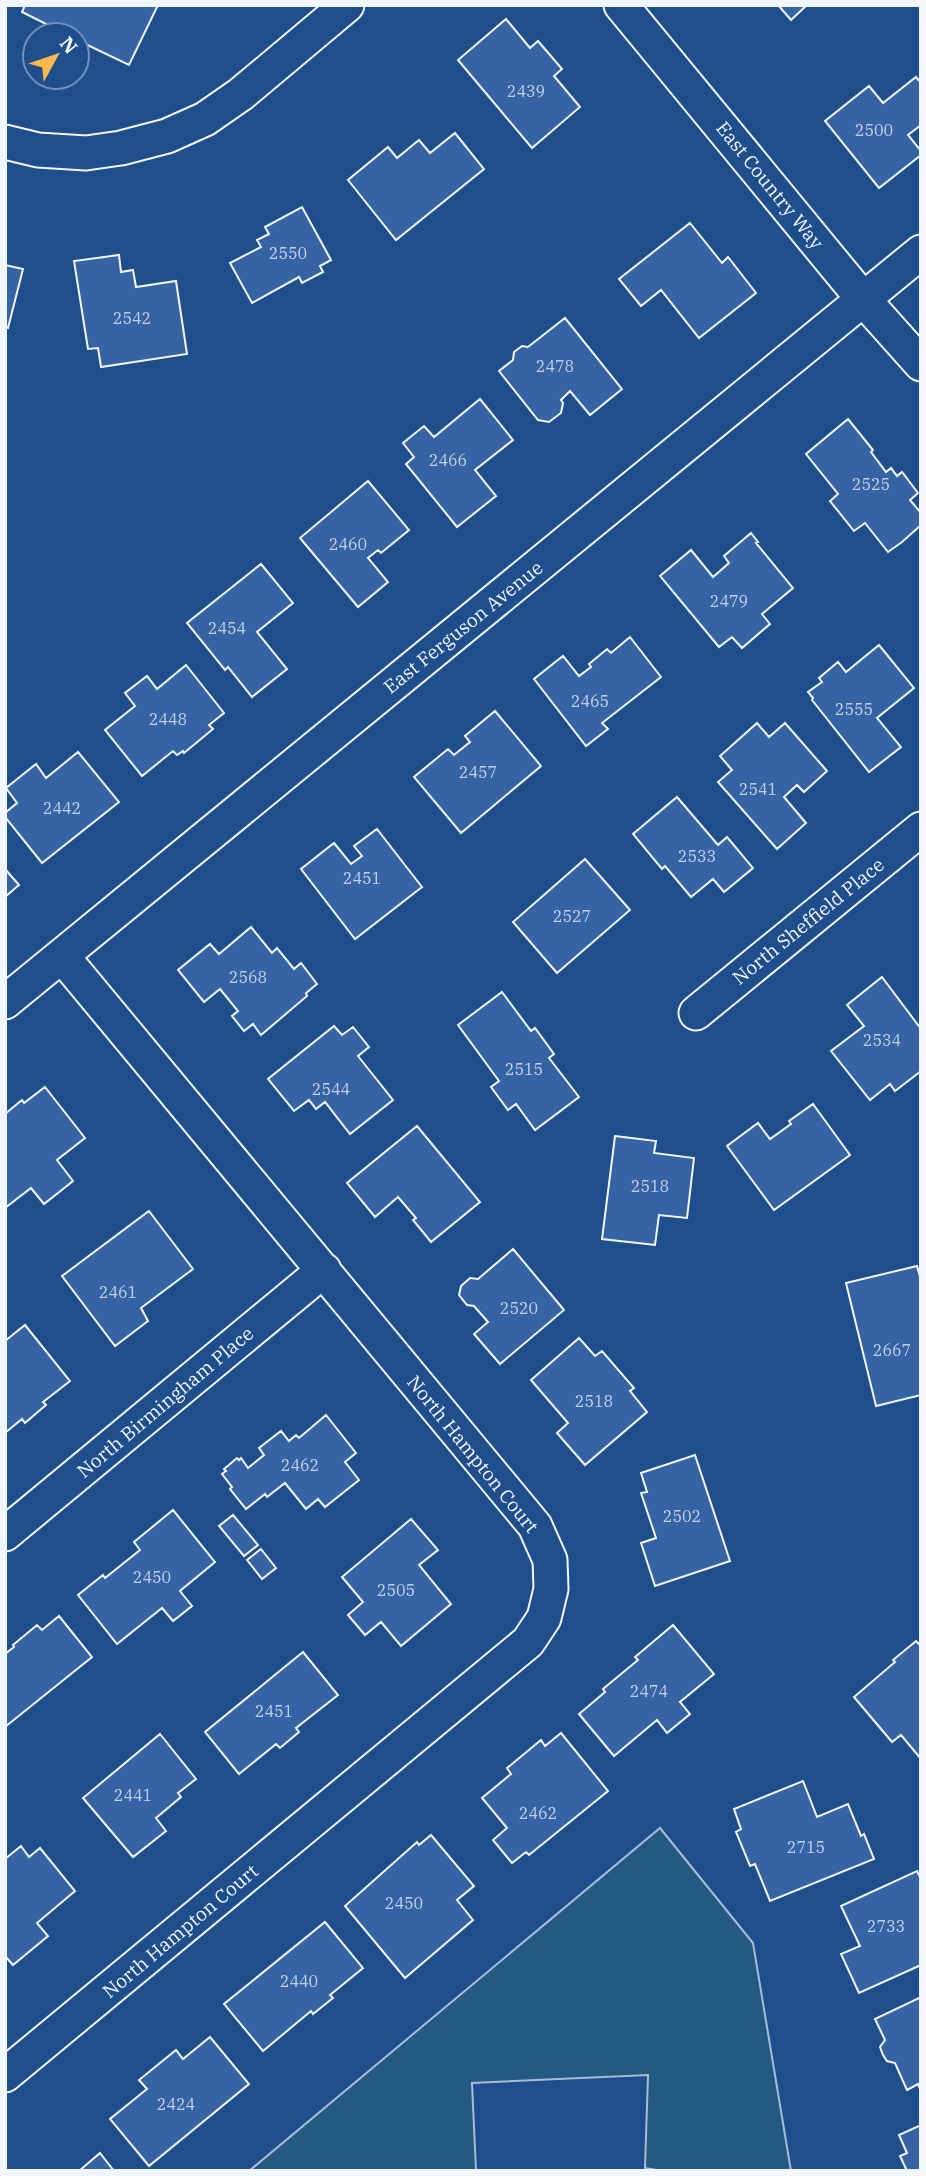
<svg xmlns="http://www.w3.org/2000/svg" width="926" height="2176" font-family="'IBM Plex Serif',serif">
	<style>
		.green { fill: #245a82; stroke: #a8bbd7; stroke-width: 2 }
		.building { fill: #3563a3; stroke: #f2f6ff; stroke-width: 2 }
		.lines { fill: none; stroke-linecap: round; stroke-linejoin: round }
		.street-casing { stroke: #f2f6ff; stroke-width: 37 }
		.street { stroke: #1f4e8c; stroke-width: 33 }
		.labels { text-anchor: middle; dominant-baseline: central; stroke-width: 5; stroke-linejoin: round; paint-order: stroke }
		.number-label { font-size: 16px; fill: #c3d1e8 }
		.street-label { font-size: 19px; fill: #f2f6ff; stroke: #1f4e8c }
	</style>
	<rect width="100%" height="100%" fill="#1f4e8c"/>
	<path class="green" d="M660,1828L753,1943L791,2171H663L645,2168L648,2075L472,2083L476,2171H249Z"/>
	<path class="building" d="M25,5H158L129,65L77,40V35H68L22,12Z
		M778,5H807L791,20Z
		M506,19L530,48L538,41L562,69L554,76L580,107L532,148L458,60Z
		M916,77L921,83V125L908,135L921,151V155L879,188L825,121L869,86L883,103Z
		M455,133L484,169L396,240L348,180L388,147L397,158L419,140L430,153Z
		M302,207L331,260L320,266L323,272L302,283L299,277L252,303L230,263L261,247L257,240L269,234L265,227Z
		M690,223L722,263L728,257L756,293L699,338L661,290L641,306L619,279Z
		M119,255L121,272L133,270L136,287L176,281L187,354L101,367L98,348L88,349L74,261Z
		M5,265L23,269L8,328L5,327Z
		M565,318L622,389L590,415L570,391L561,400L563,403L561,413L549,422L538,420L499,371L513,360L514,352L522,346L528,347Z
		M480,399L513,440L475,470L496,496L457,527L406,464L414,457L403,443L424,426L434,437Z
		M848,419L873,450L871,452L886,472L891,468L897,476L902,472L918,493L910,500L921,513V525L902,542L888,552L865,523L854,531L830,501L838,494L806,454Z
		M368,481L409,530L381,553L378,550L368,558L388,582L358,607L300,538Z
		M751,533L758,542L756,543L793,588L762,614L770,624L742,648L732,637L719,647L660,576L691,550L713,577L729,563L724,556Z
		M261,564L293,603L257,632L287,669L252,697L228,667L225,670L187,623Z
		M630,637L661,677L602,723L608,729L586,746L534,679L563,656L579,676L591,667L589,664L607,649L611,653Z
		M879,645L914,688L877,718L901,747L869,772L812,700L813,698L808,692L822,682L819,678L838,662L846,672Z
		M186,665L224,713L209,725L213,729L184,753L183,751L177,755L173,751L142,776L105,730L135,706L125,693L147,676L157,689Z
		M495,711L541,766L461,833L414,777L448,749L454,755L470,742L465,736Z
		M757,723L769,737L785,723L827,771L804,792L797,785L784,797L806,823L777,849L718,782L732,770L720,756Z
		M78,752L119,802L42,863L5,817V813L17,803L6,788L36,764L46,778Z
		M677,797L718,845L727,837L753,868L724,892L713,879L691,897L665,866L662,869L633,834Z
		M377,829L422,887L355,939L301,869L334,843L351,864L362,856L354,846Z
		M585,859L630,910L557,973L513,922Z
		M5,869L19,885L5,897Z
		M251,927L272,953L277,948L294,969L301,963L317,984L306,993L307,996L261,1035L253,1024L244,1031L232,1016L238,1011L220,989L204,1002L178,970L210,944L219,954Z
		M882,977L921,1029V1071L895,1091L890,1084L870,1100L831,1051L864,1026L847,1005Z
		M502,992L531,1031L535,1028L554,1054L549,1058L579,1097L535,1130L516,1104L508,1110L491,1087L499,1081L458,1025Z
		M334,1026L342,1035L353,1027L369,1047L358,1056L393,1100L350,1134L325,1102L316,1109L309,1100L294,1111L268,1079Z
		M45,1087L85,1138L57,1160L73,1181L44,1204L31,1188L5,1208V1114L22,1100L24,1103Z
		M813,1104L850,1155L774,1210L727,1146L758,1123L770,1139L791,1124L789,1121Z
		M417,1126L480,1202L431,1242L413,1220L416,1218L398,1197L375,1217L347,1183Z
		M615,1136L656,1141L654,1153L694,1158L687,1218L659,1215L655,1245L602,1239Z
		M149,1211L193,1269L141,1308L148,1321L115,1346L62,1276Z
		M513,1249L564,1310L500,1364L474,1334L488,1322L474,1306L467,1305L459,1295L461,1286L470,1278L478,1279Z
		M917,1266L921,1280V1395L876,1406L846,1283Z
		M25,1325L70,1381L43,1402L46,1405L25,1423L22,1419L5,1433V1341Z
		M579,1338L595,1356L602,1351L634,1388L630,1391L647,1412L585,1465L557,1433L568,1423L531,1380Z
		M326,1415L356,1453L345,1462L359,1480L325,1507L318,1499L306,1509L285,1483L267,1497L265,1494L246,1509L230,1489L232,1487L222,1474L226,1471L224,1469L237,1458L239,1460L241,1458L248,1468L264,1455L259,1448L281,1431L289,1441L296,1435L299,1438Z
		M695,1455L730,1561L655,1586L641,1543L656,1538L641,1493L647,1492L641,1473Z
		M173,1510L215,1562L180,1591L192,1606L173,1621L162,1608L117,1644L78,1595L103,1575L105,1578L140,1550L134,1542Z
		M233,1515L258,1545L244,1556L219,1526Z
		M411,1519L438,1550L419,1565L451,1604L401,1646L381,1622L365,1635L348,1615L363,1602L342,1577Z
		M261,1549L276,1568L262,1579L247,1560Z
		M59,1616L92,1657L5,1727V1654L14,1647L13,1645L37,1625L42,1630Z
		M673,1625L714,1674L680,1702L690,1714L667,1733L657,1720L614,1756L579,1714L605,1692L603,1689L638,1660L635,1657Z
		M916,1641L921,1646V1759L901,1735L892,1742L854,1697L895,1662L893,1660Z
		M303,1652L338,1695L296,1728L299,1732L280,1748L276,1744L239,1774L205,1732Z
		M561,1733L608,1791L529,1855L526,1852L512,1863L493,1840L507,1828L482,1798L511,1774L507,1768L541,1740L545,1746Z
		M160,1734L196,1779L178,1793L181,1797L156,1818L166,1831L133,1857L83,1798Z
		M803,1781L817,1817L848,1804L861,1836L864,1834L874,1859L770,1901L755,1864L750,1866L736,1832L741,1829L734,1809Z
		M431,1835L474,1886L457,1900L473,1920L405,1978L345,1906L417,1842L419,1845Z
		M21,1846L29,1857L40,1848L75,1891L37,1923L48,1936L13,1965L5,1956V1859Z
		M917,1871L921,1879V1965L859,1993L841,1954L860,1946L841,1906Z
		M325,1922L363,1968L330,1995L333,1998L313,2014L311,2011L263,2051L224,2004Z
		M921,1997V2091L918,2084L907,2090L895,2063L887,2061L883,2055L880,2047L885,2040L875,2019Z
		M210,2037L249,2084L149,2166L110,2119L147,2089L139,2080L176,2050L183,2059Z
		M921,2125V2171H907L900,2156L907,2153L899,2135Z
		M100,2153L114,2171H79Z"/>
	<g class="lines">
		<g class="street-casing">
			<path id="street" d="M621,5L863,299L921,364
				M5,142L38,150L86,153L121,148L167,136L205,119L241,94L347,5
				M5,1002L921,252
				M696,1013L921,829
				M5,1534L324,1270
				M5,2075L528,1642L544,1618L551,1589L550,1560L535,1526L62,956"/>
		</g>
		<use href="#street" class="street"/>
	</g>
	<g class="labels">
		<g class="number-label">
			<text x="526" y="91">2439</text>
			<text x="874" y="130">2500</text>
			<text x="288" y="253">2550</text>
			<text x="132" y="318">2542</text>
			<text x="555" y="366">2478</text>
			<text x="448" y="460">2466</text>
			<text x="871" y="484">2525</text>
			<text x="348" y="544">2460</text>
			<text x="729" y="601">2479</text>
			<text x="227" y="628">2454</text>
			<text x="590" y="701">2465</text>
			<text x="854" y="709">2555</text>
			<text x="168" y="719">2448</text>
			<text x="478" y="772">2457</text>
			<text x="758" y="789">2541</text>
			<text x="62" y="808">2442</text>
			<text x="697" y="856">2533</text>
			<text x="362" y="878">2451</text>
			<text x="572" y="916">2527</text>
			<text x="248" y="977">2568</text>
			<text x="882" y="1040">2534</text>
			<text x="524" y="1069">2515</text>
			<text x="331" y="1089">2544</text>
			<text x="650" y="1186">2518</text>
			<text x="118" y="1292">2461</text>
			<text x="519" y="1308">2520</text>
			<text x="892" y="1350">2667</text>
			<text x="594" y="1401">2518</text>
			<text x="300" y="1465">2462</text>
			<text x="682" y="1516">2502</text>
			<text x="152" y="1577">2450</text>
			<text x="396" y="1590">2505</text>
			<text x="649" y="1691">2474</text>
			<text x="274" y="1711">2451</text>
			<text x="133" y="1795">2441</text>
			<text x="538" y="1813">2462</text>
			<text x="806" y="1847">2715</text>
			<text x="404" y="1903">2450</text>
			<text x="886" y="1926">2733</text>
			<text x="299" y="1981">2440</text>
			<text x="176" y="2104">2424</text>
		</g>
		<g class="street-label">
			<text transform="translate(770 185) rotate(51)">East Country Way</text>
			<text transform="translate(463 627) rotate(-39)">East Ferguson Avenue</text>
			<text transform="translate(808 921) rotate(-39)">North Sheffield Place</text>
			<text transform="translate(165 1402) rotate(-40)">North Birmingham Place</text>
			<text transform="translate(473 1454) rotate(51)">North Hampton Court</text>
			<text transform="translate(180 1931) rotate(-40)">North Hampton Court</text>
		</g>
	</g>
	<rect width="926" height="2176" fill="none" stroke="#f2f6ff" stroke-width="14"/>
	<g transform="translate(56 56) rotate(50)"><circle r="33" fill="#1f4e8c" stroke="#7391ba" stroke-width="2"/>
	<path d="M0-5L12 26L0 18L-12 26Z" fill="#ffb74d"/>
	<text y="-10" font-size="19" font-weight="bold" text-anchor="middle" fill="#f2f6ff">N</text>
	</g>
</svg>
